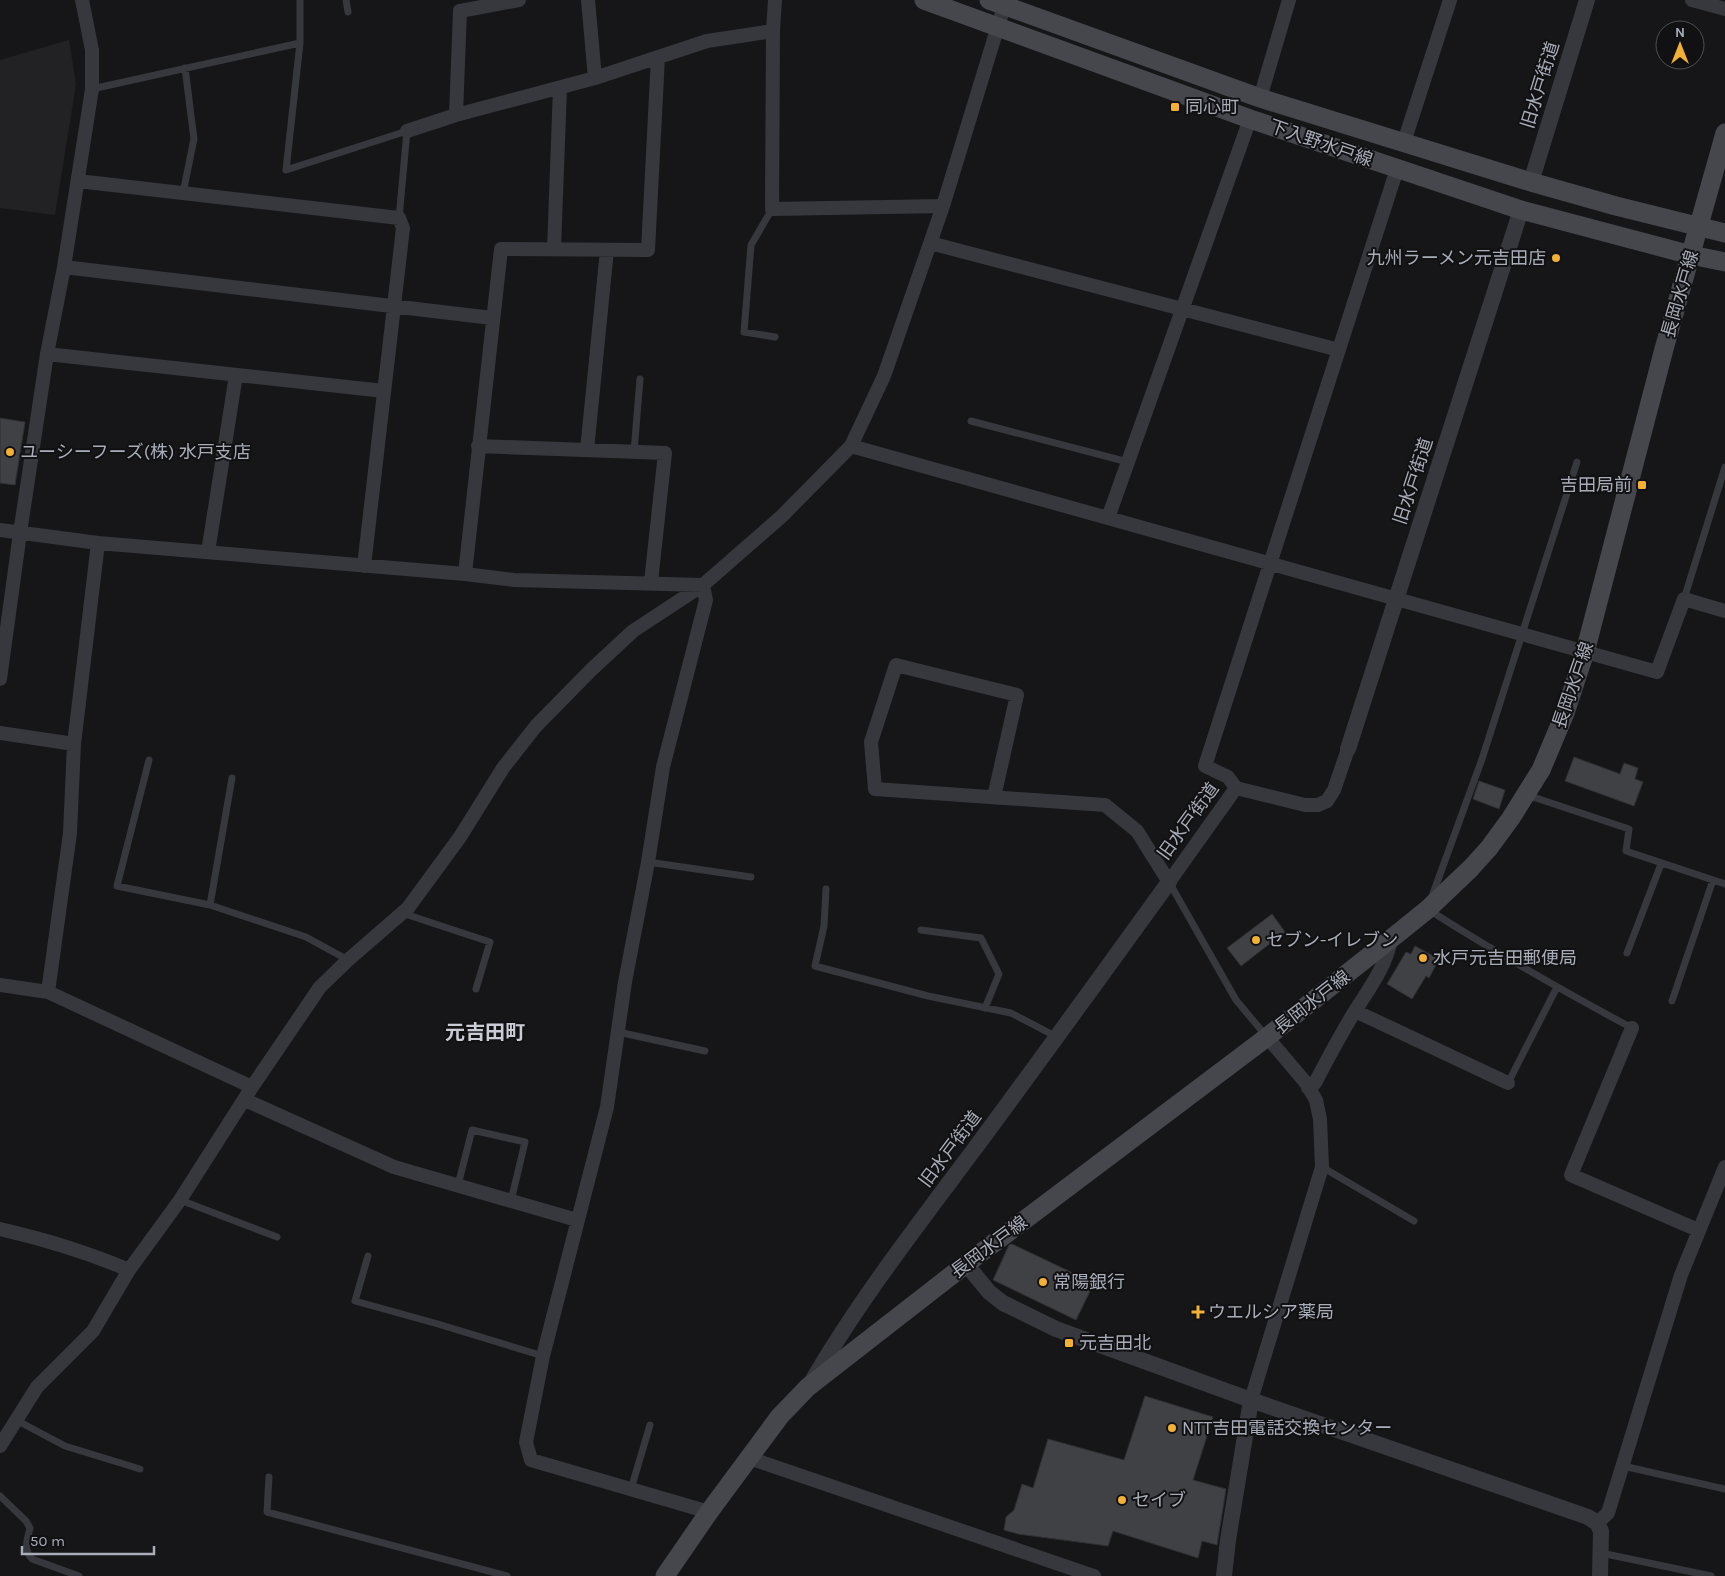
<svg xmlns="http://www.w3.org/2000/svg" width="1725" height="1576" font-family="Karla,'Noto Sans JP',sans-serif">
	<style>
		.built { fill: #222225 }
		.building { fill: #404145; stroke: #303034 }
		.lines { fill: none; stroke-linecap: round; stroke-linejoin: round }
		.service { stroke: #37383d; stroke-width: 7 }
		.minor { stroke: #37383d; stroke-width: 14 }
		.tertiary { stroke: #37383d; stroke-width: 16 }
		.secondary { stroke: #45474d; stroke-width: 19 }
		.poi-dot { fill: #f2b134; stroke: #111113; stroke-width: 2 }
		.labels { text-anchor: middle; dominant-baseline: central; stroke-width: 4; stroke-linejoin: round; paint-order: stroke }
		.street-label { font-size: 18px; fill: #a8adb8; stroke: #111113 }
		.poi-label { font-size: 18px; fill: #a8adb8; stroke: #111113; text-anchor: start }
		.quarter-label { font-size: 20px; font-weight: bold; fill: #c9ccd4; stroke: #111113 }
	</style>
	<rect width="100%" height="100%" fill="#161618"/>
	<path class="built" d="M69,40L76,84L55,215L0,208V60Z"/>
	<path class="building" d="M0,418L25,422L15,485L0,483Z
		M1574,757L1620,774L1624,763L1638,768L1635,779L1643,782L1634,806L1565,781Z
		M1479,781L1505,790L1499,809L1473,799Z
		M1272,914L1285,932L1241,966L1227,948Z
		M1415,946L1439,959L1429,978L1426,976L1412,999L1387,984L1406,952L1411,954Z
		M1012,1244L1094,1283L1076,1320L993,1280L1009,1245Z
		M1145,1396L1213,1417L1193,1480L1226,1489L1217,1545L1202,1541L1198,1558L1113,1531L1108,1546L1018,1534L1004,1530L1006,1517L1014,1510L1022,1484L1033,1488L1048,1439L1124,1460Z"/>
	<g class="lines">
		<path class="service" d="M346,0L348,12
			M300,43V0
			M92,89L300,43L286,170L407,131L399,218
			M183,193L194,139L185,68
			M772,209L751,245L744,332L775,337
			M971,421L1128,462
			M634,452L640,379
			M1684,599L1725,467
			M149,760L117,886L210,905
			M232,778L210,905L306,937L348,960
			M1527,795L1629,829L1626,851L1725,884
			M648,862L751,877
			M1169,882L1236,1000L1267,1037
			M826,889L824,926L815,966L928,996L1011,1013L1057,1037
			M1431,899L1482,759L1577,462
			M1429,910C1495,952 1563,991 1632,1028
			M402,913L490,942L476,989
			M921,930L981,938L999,974L985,1008
			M1627,953L1661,864
			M1672,1001L1713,880
			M618,1032L705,1051
			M1508,1083L1557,987
			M1322,1167L1414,1221
			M458,1185L472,1130L525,1142L511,1201
			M180,1200L277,1237
			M368,1256L355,1301L438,1324L543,1356
			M16,1420L65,1446L140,1469
			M1623,1466L1725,1489
			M269,1477L267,1512L507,1576
			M631,1489L650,1425
			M0,1496L26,1521L30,1528C27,1541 23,1549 32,1559L79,1576
			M1601,1553L1711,1576"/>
		<path class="minor" d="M588,0L595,78
			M775,0L773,31L772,209L943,206
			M1692,0L1725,9
			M1260,98L1289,0
			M456,115L460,11L519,0
			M407,131L456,115L595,78L707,41L773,31
			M1404,142L1450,0
			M78,181L399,218L403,228L364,566
			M930,243L1339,350
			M554,249L560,88
			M64,267L492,318
			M47,354L384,391
			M478,446L665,453L651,582
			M851,446L1657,672L1684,599L1725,611
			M587,450L607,250
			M1108,518L1250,119
			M0,530L98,543L465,574L514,580L703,585L706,600L663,767L648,862L625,982L607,1107L543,1356L526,1442L531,1460L709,1512
			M208,552L236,375
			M465,574L501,249L648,250L658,57
			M0,679L20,533L47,354L64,267L92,89V50L82,0
			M0,733L74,744
			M1236,788L1228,777L1205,766L1397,169
			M994,797L1017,695L896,665L871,742L875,789L1105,805L1137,831L1169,882L1236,788L1305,805H1318L1327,801L1334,790L1348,749
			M0,985L48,992L252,1087
			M48,992L70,833L74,744L98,543
			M1355,1011L1508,1083
			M1632,1028L1571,1175L1698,1230
			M1308,1088L1315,1083C1326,1062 1337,1041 1349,1021C1364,995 1386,969 1391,939
			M245,1100L394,1167L577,1220
			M0,1229C44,1239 87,1252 129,1270
			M1251,1400L1322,1167L1320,1119L1316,1100L1306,1083L1267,1037
			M0,1446L37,1387L93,1331L129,1270L180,1200L252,1087L320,987L348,960L408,908L460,837L503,768L536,726L591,670L633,631L703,585L782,516L851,446L884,376L943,206L1006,0
			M749,1458L1094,1576
			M1597,1523L1608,1513L1681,1275L1725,1167"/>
		<path class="tertiary" d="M1531,182L1587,0
			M1348,749L1521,210
			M966,1264L989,1292L1003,1303L1056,1329L1251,1400L1588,1517L1597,1523L1601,1531L1600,1576
			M811,1383C858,1302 917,1226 973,1151C1039,1062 1104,972 1169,882
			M1224,1576L1228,1540L1251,1400"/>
		<path class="secondary" d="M924,0L1250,119L1521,210L1691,255L1725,262
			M989,0L1260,98L1531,182L1616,206L1725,233
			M665,1576L709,1512L780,1416L808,1387L966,1264L1267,1037L1402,930L1428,909L1471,868L1489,848L1511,818L1541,770L1565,713L1585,652L1664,349L1725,133"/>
	</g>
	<g class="poi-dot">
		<rect x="1170" y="102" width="10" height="10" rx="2.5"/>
		<circle cx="1556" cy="258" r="5"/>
		<circle cx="10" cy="452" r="5"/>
		<rect x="1637" y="480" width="10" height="10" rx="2.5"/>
		<circle cx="1256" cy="940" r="5"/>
		<circle cx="1423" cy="958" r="5"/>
		<circle cx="1043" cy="1282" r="5"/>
		<path d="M1195.5 1304.5h5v5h5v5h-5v5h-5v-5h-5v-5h5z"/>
		<rect x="1064" y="1338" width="10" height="10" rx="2.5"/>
		<circle cx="1172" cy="1428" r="5"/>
		<circle cx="1122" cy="1500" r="5"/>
	</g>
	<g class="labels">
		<g class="street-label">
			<text transform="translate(1540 85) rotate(-73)">旧水戸街道</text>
			<text transform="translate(1321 143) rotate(19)">下入野水戸線</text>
			<text transform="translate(1680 294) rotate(-74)">長岡水戸線</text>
			<text transform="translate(1413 481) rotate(-72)">旧水戸街道</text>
			<text transform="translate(1573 685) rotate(-71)">長岡水戸線</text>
			<text transform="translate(1188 821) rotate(-54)">旧水戸街道</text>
			<text transform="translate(1312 1002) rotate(-38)">長岡水戸線</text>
			<text transform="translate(950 1149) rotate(-53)">旧水戸街道</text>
			<text transform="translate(989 1247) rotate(-37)">長岡水戸線</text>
		</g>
		<g class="poi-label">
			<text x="1185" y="107">同心町</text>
			<text x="1546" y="258" text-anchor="end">九州ラーメン元吉田店</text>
			<text x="20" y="452">ユーシーフーズ(株) 水戸支店</text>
			<text x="1632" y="485" text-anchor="end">吉田局前</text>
			<text x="1266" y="940">セブン-イレブン</text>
			<text x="1433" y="958">水戸元吉田郵便局</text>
			<text x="1053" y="1282">常陽銀行</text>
			<text x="1208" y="1312">ウエルシア薬局</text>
			<text x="1079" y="1343">元吉田北</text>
			<text x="1182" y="1428">NTT吉田電話交換センター</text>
			<text x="1132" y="1500">セイブ</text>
		</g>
		<g class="quarter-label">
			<text x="485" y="1032">元吉田町</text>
		</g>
	</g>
	<g transform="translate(1680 45)"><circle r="24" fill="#111113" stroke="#4d4f55"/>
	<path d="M0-4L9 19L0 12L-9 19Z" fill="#f2b134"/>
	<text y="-8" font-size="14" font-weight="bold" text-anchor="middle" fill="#a8adb8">N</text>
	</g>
	<path d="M22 1546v8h132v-8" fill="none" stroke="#a8adb8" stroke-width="2.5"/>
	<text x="30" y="1546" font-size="15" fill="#a8adb8" stroke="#111113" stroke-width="4" paint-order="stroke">50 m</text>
</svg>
